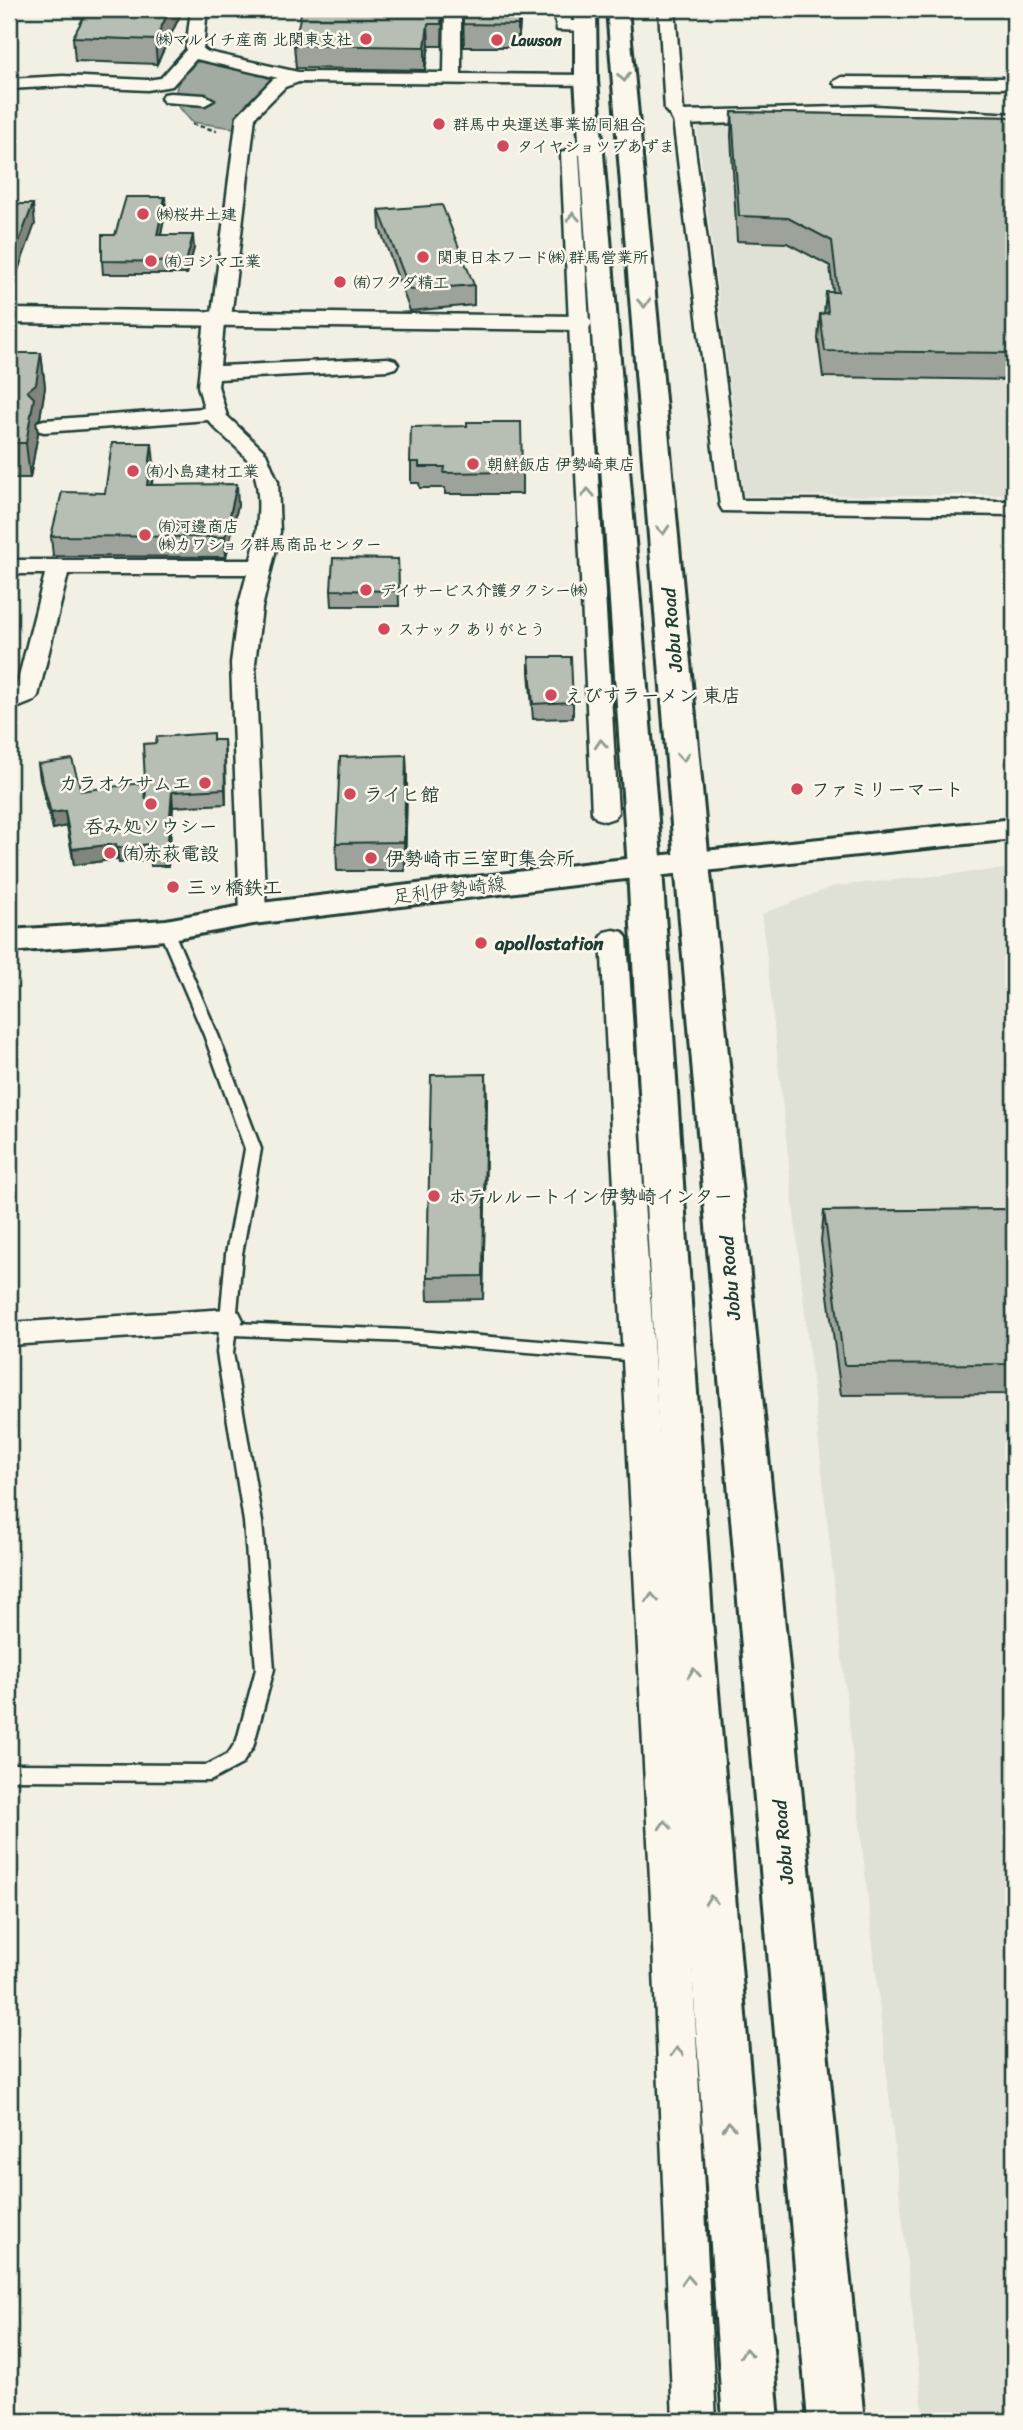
<svg xmlns="http://www.w3.org/2000/svg" width="1023" height="2430" font-family="Sriracha,'Klee One',sans-serif">
	<style>
		.built { fill: #e0e1d6 }
		.water { fill: #a2aba1; stroke: #6e7f75; stroke-width: 2 }
		.lines { fill: none; stroke-linecap: round; stroke-linejoin: round }
		.service-casing { stroke: #1f3d34; stroke-width: 5 }
		.minor-casing { stroke: #1f3d34; stroke-width: 5 }
		.tertiary-casing { stroke: #1f3d34; stroke-width: 5 }
		.primary-casing { stroke: #1f3d34; stroke-width: 6 }
		.trunk-casing { stroke: #1f3d34; stroke-width: 6 }
		.path { stroke: #1f3d34; stroke-width: 2.5; stroke-dasharray: 4.5 3.5; stroke-linecap: butt }
		.service { fill: #fbf7ec; fill-rule: evenodd }
		.minor { fill: #fbf7ec; fill-rule: evenodd }
		.tertiary { fill: #fbf7ec; fill-rule: evenodd }
		.primary { fill: #fbf7ec; fill-rule: evenodd }
		.trunk { fill: #fbf7ec; fill-rule: evenodd }
		.wall { fill: #9da39a; stroke: #1f3d34; stroke-width: 2 }
		.shaded-wall { fill: #80857d; stroke: #1f3d34; stroke-width: 2 }
		.building { fill: #b7beb3; stroke: #1f3d34; stroke-width: 2 }
		.oneway { stroke: #8d9a90 }
		.poi-dot { fill: #d1495b; stroke: #fbf7ec; stroke-width: 2.5 }
		.labels { text-anchor: middle; dominant-baseline: central; stroke-width: 5; stroke-linejoin: round; paint-order: stroke }
		.far-poi-label { font-size: 16px; font-weight: bold; fill: #1f3d34; stroke: #fbf7ec; text-anchor: start }
		.street-label { font-size: 19px; fill: #1f3d34; stroke: #fbf7ec }
		.poi-label { font-size: 19px; font-weight: bold; fill: #1f3d34; stroke: #fbf7ec; text-anchor: start }
	</style>
	<rect width="100%" height="100%" fill="#f2f0e5"/>
	<filter id="ink" filterUnits="userSpaceOnUse"><feTurbulence type="fractalNoise" baseFrequency=".0143" numOctaves="2"/><feDisplacementMap in="SourceGraphic" scale="14" xChannelSelector="R" yChannelSelector="G"/><feConvolveMatrix kernelMatrix="1 2 1 2 8 2 1 2 1" color-interpolation-filters="sRGB"/></filter>
	<g filter="url(#ink)">
		<path class="built" d="M696,122L1014,130V495L744,496Z
			M1014,868V2421H924L762,914L834,886Z"/>
		<path class="water" d="M203,61L261,74L274,82L238,116L234,128L192,122L175,102L177,85L195,63Z"/>
		<g class="lines">
			<g class="service-casing">
				<path id="service" d="M166,926L173,930L218,1035L261,1149L242,1254L236,1323L407,1330L638,1349L644,1351L646,1355L644,1359L638,1361L407,1342L235,1335L233,1353L262,1522L274,1669L253,1747L242,1764L210,1781L9,1780V1764L207,1765L228,1754L237,1740L256,1669L244,1522L217,1353L226,1254L245,1149L204,1035L159,930Z"/>
			</g>
			<g class="minor-casing">
				<path id="minor" d="M191,9H207L203,49L208,52L298,72L444,73L445,9H461V74L586,75L595,80L586,85L299,82L285,87L255,117L231,318L224,323L220,366L388,358L395,360L398,364L395,368L388,370L219,379L218,386L227,416L266,453L278,482L280,532L262,608L255,663L266,914L262,920L253,922L244,920L240,914L231,663L238,608L247,574H68L38,696L34,701L9,711V695L15,692L45,574H9V560H251C258,533 265,482 247,459C235,444 219,434 208,420L44,432L37,430L34,426L37,422L44,420L204,408L198,386L205,318L212,313L237,116L273,79L278,78L196,59L172,86L166,87L147,90L63,86L9,89V79L63,76L147,80L161,78L186,50Z
					M554,9H570L571,21H587L595,26L587,31L557,30Z
					M659,9H675L683,109L691,118L741,500L1014,501V515L723,511L720,506L673,119L665,110Z
					M842,77L1014,78V88L836,86L833,82Z
					M170,93L205,95L214,100L205,105L164,102L161,98L164,94Z
					M590,136L599,141L579,155L618,813L614,818L605,821L596,818L592,813L561,153Z
					M614,930L623,932L627,938L689,1899L716,2421H673L651,1899L601,938L605,932Z
					M228,1309L239,1312L243,1320L239,1328L228,1331L9,1345V1323Z"/>
			</g>
			<g class="tertiary-casing">
				<path id="tertiary" d="M875,106L1014,114V127L875,118L682,125L674,123L671,118L674,113L682,111Z
					M9,309L580,316L589,318L592,323L589,328L580,330L9,323Z"/>
			</g>
			<g class="primary-casing">
				<path id="primary" d="M1014,819V839L607,881L253,924L166,940L9,952V930L166,920L253,904L607,861Z"/>
			</g>
			<g class="trunk-casing">
				<path id="trunk" d="M575,9H596L597,80L662,869L713,1632L779,2421H723L669,1632L628,869L575,80Z
					M607,9H628L709,863L864,2421H808L675,863Z"/>
			</g>
			<path class="path" d="M192,124L217,131"/>
			<use href="#service" class="service"/>
			<use href="#minor" class="minor"/>
			<use href="#tertiary" class="tertiary"/>
			<use href="#primary" class="primary"/>
			<use href="#trunk" class="trunk"/>
		</g>
		<path class="wall" d="M183,9L157,64L75,61L73,37Z
			M443,9L442,46H429L425,70L296,68L294,45Z
			M463,9H521L518,47H464Z
			M732,112L1014,117V380L823,377L818,339L820,314L824,313L826,292H833L830,266L787,243L737,241L731,136Z
			M166,209L161,235L194,248L187,274H103L102,261Z
			M379,210L474,285V305L410,311L380,229Z
			M9,353H41L45,387L40,418L36,422L38,433L30,478H9Z
			M411,427L522,472V494H445V488H420L419,483H411Z
			M154,463L152,485L238,505L226,557L53,556L51,536L105,493Z
			M398,559L399,606H332L331,590Z
			M529,657L573,702V718L533,719L529,672Z
			M214,740H224L226,804L173,807L168,866H151V859L119,863L118,859L74,865L67,826L53,829L40,779L38,764L81,791L146,799Z
			M406,755L407,783L405,871H337L336,843Z
			M487,1098L483,1299L428,1300L427,1277Z
			M1014,1209V1394L841,1395L821,1241L824,1211Z"/>
		<path class="shaded-wall" d="M170,9H183L157,64L155,40Z
			M519,9H521L518,47V25Z
			M428,24L429,46L425,70V47Z
			M165,197L166,209L158,248L157,235Z
			M33,204L35,224L9,295V268Z
			M193,235L194,248L187,274L186,262Z
			M41,353L45,387L40,418L36,422L38,433L30,478L26,443L27,391Z
			M152,443L154,463L149,505L147,485Z
			M237,484L238,505L226,557L225,537Z
			M224,740L225,755L226,804L225,789Z
			M406,755L407,783L405,871L404,842Z
			M172,792L173,807L168,866L167,851Z
			M65,811L67,826L53,829L51,813Z
			M116,844L118,859L74,865L72,849Z
			M149,844L151,859L119,863L117,848Z
			M486,1074L487,1098L483,1299V1276Z"/>
		<path class="building" d="M88,9H170L155,40L73,37Z
			M302,9H442L441,24H428L425,47L294,45Z
			M463,9H519L518,25L463,24Z
			M732,112L1014,117V353L825,351L820,314L828,313L826,292H838L832,241L788,218L739,216Z
			M126,197H165L157,235H193L186,262L102,261V235H115Z
			M9,204H33L9,268Z
			M442,205L474,285L410,290L379,210Z
			M9,353H41L36,384L27,391L34,398L26,443H9Z
			M467,422H521L522,472L444,473L445,467H419V462H410L411,427L467,426Z
			M112,443H152L147,485L237,484L225,537L51,536L62,492L105,493Z
			M333,558L398,559L399,591L331,590Z
			M529,657H571L573,702L533,704Z
			M213,733V740H224L225,789L172,792L167,851L150,850L149,844L117,848L116,844L72,849L65,811L51,813L38,764L72,759L81,791L141,783L146,799L143,744L156,743L157,737Z
			M406,755L404,842L336,843L340,757Z
			M486,1074L483,1276L427,1277L431,1075Z
			M1014,1209V1364L844,1365L824,1211Z"/>
		<defs><path id="oneway-chevron" d="M-2-3.5L2.5 0L-2 3.5" fill="none" stroke-width="1.6" stroke-linecap="round" stroke-linejoin="round" transform="scale(1.75)"/></defs>
		<g class="oneway">
			<use href="#oneway-chevron" transform="translate(624 77) rotate(84)"/>
			<use href="#oneway-chevron" transform="translate(573 217) rotate(-93)"/>
			<use href="#oneway-chevron" transform="translate(644 303) rotate(85)"/>
			<use href="#oneway-chevron" transform="translate(588 493) rotate(-93)"/>
			<use href="#oneway-chevron" transform="translate(663 530) rotate(85)"/>
			<use href="#oneway-chevron" transform="translate(601 744) rotate(-94)"/>
			<use href="#oneway-chevron" transform="translate(683 757) rotate(85)"/>
			<use href="#oneway-chevron" transform="translate(652 1598) rotate(-93)"/>
			<use href="#oneway-chevron" transform="translate(694 1673) rotate(-94)"/>
			<use href="#oneway-chevron" transform="translate(665 1825) rotate(-93)"/>
			<use href="#oneway-chevron" transform="translate(711 1900) rotate(-94)"/>
			<use href="#oneway-chevron" transform="translate(677 2052) rotate(-93)"/>
			<use href="#oneway-chevron" transform="translate(729 2126) rotate(-94)"/>
			<use href="#oneway-chevron" transform="translate(688 2280) rotate(-93)"/>
			<use href="#oneway-chevron" transform="translate(746 2353) rotate(-94)"/>
		</g>
	</g>
	<g class="poi-dot">
		<circle cx="366" cy="39" r="7"/>
		<circle cx="497" cy="40" r="7"/>
		<circle cx="439" cy="124" r="7"/>
		<circle cx="503" cy="146" r="7"/>
		<circle cx="143" cy="214" r="7"/>
		<circle cx="423" cy="257" r="7"/>
		<circle cx="151" cy="261" r="7"/>
		<circle cx="340" cy="282" r="7"/>
		<circle cx="473" cy="464" r="7"/>
		<circle cx="133" cy="471" r="7"/>
		<circle cx="145" cy="535" r="7"/>
		<circle cx="366" cy="590" r="7"/>
		<circle cx="384" cy="629" r="7"/>
		<circle cx="551" cy="695" r="7"/>
		<circle cx="205" cy="783" r="7"/>
		<circle cx="797" cy="789" r="7"/>
		<circle cx="350" cy="794" r="7"/>
		<circle cx="151" cy="804" r="7"/>
		<circle cx="110" cy="853" r="7"/>
		<circle cx="371" cy="858" r="7"/>
		<circle cx="173" cy="887" r="7"/>
		<circle cx="481" cy="943" r="7"/>
		<circle cx="434" cy="1196" r="7"/>
	</g>
	<g class="labels">
		<g class="far-poi-label">
			<text x="352" y="39" text-anchor="end">㈱マルイチ産商 北関東支社</text>
			<text x="511" y="40">Lawson</text>
			<text x="453" y="124">群馬中央運送事業協同組合</text>
			<text x="517" y="146">タイヤショツプあずま</text>
			<text x="157" y="214">㈱桜井土建</text>
			<text x="437" y="257">関東日本フード㈱ 群馬営業所</text>
			<text x="165" y="261">㈲コジマ工業</text>
			<text x="354" y="282">㈲フクダ精工</text>
			<text x="487" y="464">朝鮮飯店 伊勢崎東店</text>
			<text x="147" y="471">㈲小島建材工業</text>
			<text x="159" y="526">㈲河邊商店<tspan x="159" dy="18">㈱カワショク群馬商品センター</tspan></text>
			<text x="380" y="590">デイサービス介護タクシー㈱</text>
			<text x="398" y="629">スナック ありがとう</text>
		</g>
		<g class="street-label">
			<text transform="translate(672 630) rotate(-95)">Jobu Road</text>
			<text transform="translate(449 890) rotate(-7)">足利伊勢崎線</text>
			<text transform="translate(730 1278) rotate(-95)">Jobu Road</text>
			<text transform="translate(783 1842) rotate(-95)">Jobu Road</text>
		</g>
		<g class="poi-label">
			<text x="565" y="695">えびすラーメン 東店</text>
			<text x="191" y="783" text-anchor="end">カラオケサムエ</text>
			<text x="811" y="789">ファミリーマート</text>
			<text x="364" y="794">ライヒ館</text>
			<text x="151" y="826" text-anchor="middle">呑み処ソウシー</text>
			<text x="124" y="853">㈲赤萩電設</text>
			<text x="385" y="858">伊勢崎市三室町集会所</text>
			<text x="187" y="887">三ッ橋鉄工</text>
			<text x="495" y="943">apollostation</text>
			<text x="448" y="1196">ホテルルートイン伊勢崎インター</text>
		</g>
	</g>
	<rect width="1023" height="2430" fill="none" stroke="#fbf7ec" stroke-width="35"/>
	<rect x="18" y="18" width="988" height="2395" fill="none" stroke="#1f3d34" stroke-width="2.5" filter="url(#ink)"/>
</svg>
